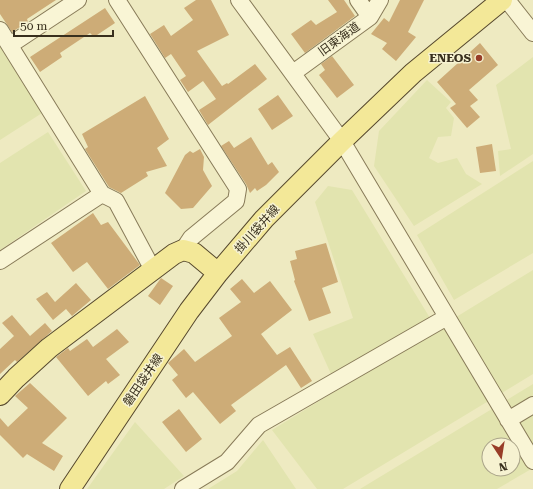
<svg xmlns="http://www.w3.org/2000/svg" width="533" height="489" font-family="'Roboto Serif','Noto Sans JP',serif">
	<style>
		.farmland { fill: #e2e4af; fill-rule: evenodd }
		.building { fill: #cdac77 }
		.lines { fill: none; stroke-linecap: round; stroke-linejoin: round }
		.minor-casing { stroke: #887b59; stroke-width: 18 }
		.major-casing { stroke: #56482d; stroke-width: 22 }
		.minor { stroke: #f9f5d5; stroke-width: 16 }
		.major { stroke: #f3e898; stroke-width: 20 }
		.poi-dot { fill: #983d28; stroke: #f6f2d1; stroke-width: 1.5 }
		.labels { text-anchor: middle; dominant-baseline: central; stroke-width: 3; stroke-linejoin: round; paint-order: stroke }
		.street-label { font-size: 12px; fill: #382f1d; stroke: #f6f2d1 }
		.poi-label { font-size: 12px; font-weight: bold; fill: #382f1d; stroke: #f6f2d1; text-anchor: end }
	</style>
	<rect width="100%" height="100%" fill="#eeeac1"/>
	<path class="farmland" d="M0,26L53,106L0,140Z
		M533,57V154L500,176L498,151L511,149L496,85Z
		M427,80L451,102L446,108L454,118L451,136L438,137L429,158L438,163L457,158L466,174L482,184L414,226L374,166L379,131Z
		M48,132L86,191L0,250V163Z
		M533,161V253L454,300L417,235Z
		M328,186L352,190L430,318L331,374L313,334L353,318L315,202Z
		M533,270V374L343,489H317L272,430Z
		M533,384V468L497,489H360ZM489,445H513V469H489Z
		M135,422L184,476L164,489H87Z
		M263,440L296,489H208L237,471Z"/>
	<path class="building" d="M0,0H56L27,19L28,22L12,32L0,14Z
		M196,0H211L229,35L197,51L222,86L227,83L228,84L255,64L267,79L208,125L199,110L216,99L203,81L188,92L180,80L186,76L171,54L165,58L150,34L164,25L171,36L193,20L184,8Z
		M328,0H344L355,16L305,53L291,34L311,20L316,25L337,12Z
		M400,0H424L408,32L416,37L396,61L382,49L387,43L371,34L384,18L389,22Z
		M105,8L115,23L94,37L90,33L60,53L62,57L40,72L30,57Z
		M480,43L498,65L469,90L478,100L470,106L480,117L467,128L450,108L456,104L437,82Z
		M332,56L354,85L337,98L319,75L325,70L321,64Z
		M278,95L293,116L272,130L258,109Z
		M145,96L169,139L157,148L167,166L146,172L148,176L121,193L109,187L85,149L88,147L82,134Z
		M251,137L268,165L272,162L279,172L266,185L257,191L255,188L250,193L246,184L221,146L229,141L234,148Z
		M492,144L496,171L480,173L476,147Z
		M200,149L204,157L203,170L212,186L193,208L181,209L165,193L185,155L190,151L193,153Z
		M93,213L101,225L108,222L140,265L108,289L87,262L73,272L51,243Z
		M326,243L338,282L322,288L331,313L309,321L294,281L295,280L290,261L297,259L295,251Z
		M161,278L173,286L160,305L148,296Z
		M242,279L254,293L270,281L292,310L261,334L277,355L290,347L312,381L301,388L286,365L231,405L236,411L220,424L193,392L186,398L172,380L178,375L168,363L184,349L195,362L232,336L219,318L241,302L230,289Z
		M76,283L91,300L72,316L66,309L53,320L36,299L47,292L55,302Z
		M12,315L30,336L45,323L52,331L17,362L15,360L0,374V349L14,336L2,323Z
		M117,329L129,342L106,359L120,375L108,384L106,381L88,396L56,357L68,348L70,351L87,339L93,347Z
		M30,383L67,418L42,443L63,456L54,471L27,454L23,458L0,435V418L8,427L28,408L15,396Z
		M179,409L202,439L186,452L162,422Z"/>
	<g class="lines">
		<g class="minor-casing">
			<path id="minor" d="M117,0L238,189L236,201L191,238L183,250
				M239,0L342,141L533,461
				M358,0L370,17
				M507,0L533,33
				M0,30L102,194L0,261
				M10,45L78,0
				M293,73L370,17L380,0
				M102,194L116,201L153,270
				M508,420L533,405
				M183,489L227,462L259,425L447,317"/>
		</g>
		<g class="major-casing">
			<path id="major" d="M0,395L16,378L49,348L174,254L183,250L194,253L218,273
				M70,489L189,311L218,273L264,219L342,141L413,73L502,0"/>
		</g>
		<use href="#minor" class="minor"/>
		<use href="#major" class="major"/>
	</g>
	<circle class="poi-dot" cx="479" cy="58" r="4"/>
	<g class="labels">
		<g class="street-label">
			<text transform="translate(339 39) rotate(-36)">旧東海道</text>
			<text transform="translate(257 229) rotate(-48)">掛川袋井線</text>
			<text transform="translate(143 380) rotate(-56)">磐田袋井線</text>
		</g>
		<g class="poi-label">
			<text x="471" y="58">ENEOS</text>
		</g>
	</g>
	<g transform="translate(501 457) rotate(168)"><circle r="19" fill="#f6f2d1" stroke="#aaa489"/>
	<path d="M0-3L7 15L0 10L-7 15Z" fill="#983d28"/>
	<text y="-6" font-size="11" font-weight="bold" text-anchor="middle" fill="#382f1d">N</text>
	</g>
	<path d="M14 30v6h99v-6" fill="none" stroke="#382f1d" stroke-width="2"/>
	<text x="20" y="30" font-size="12" fill="#382f1d" stroke="#f6f2d1" stroke-width="3" paint-order="stroke">50 m</text>
</svg>
